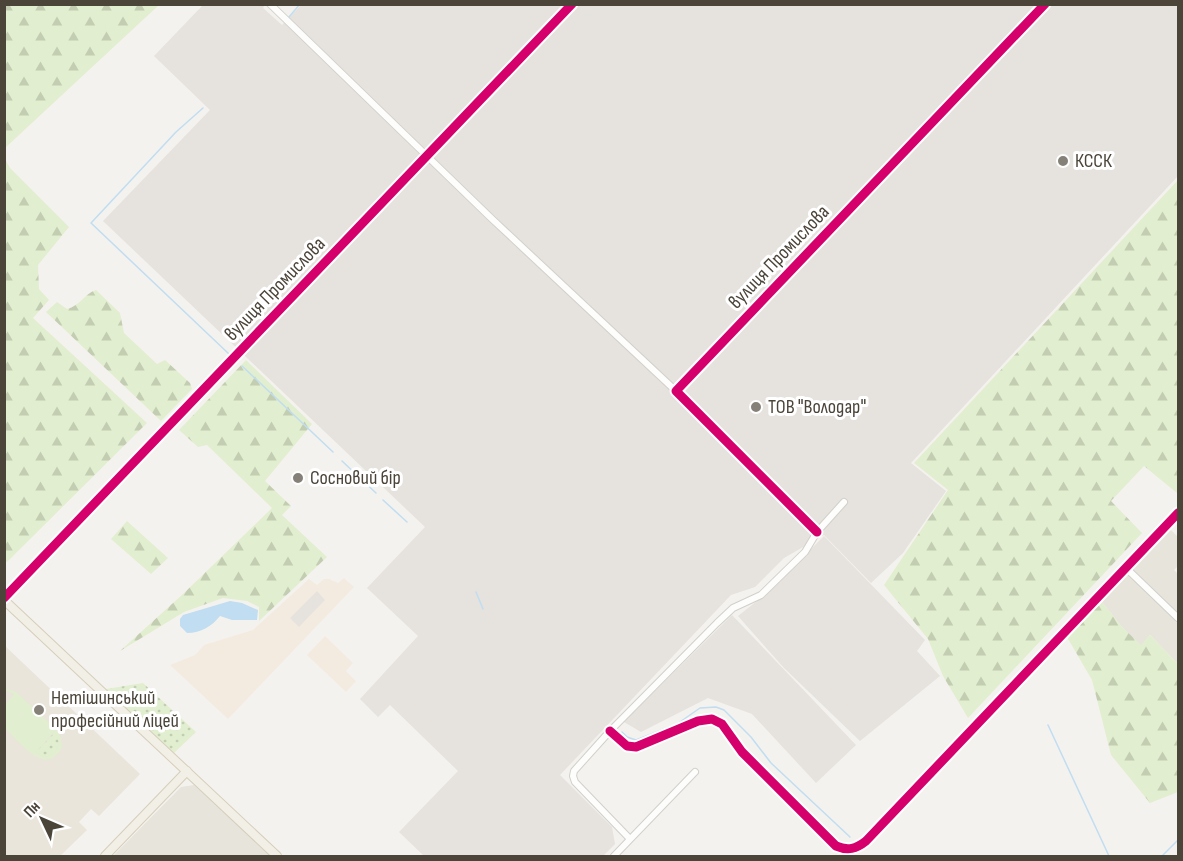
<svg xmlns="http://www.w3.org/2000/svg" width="1183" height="861" font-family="'Sofia Sans Condensed',sans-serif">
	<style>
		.residential { fill: #e7e4dc }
		.commercial { fill: #f3ebdf }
		.industrial { fill: #e6e2de }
		.education { fill: #eae5da }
		.grass { fill: url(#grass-dots) }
		.forest { fill: url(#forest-firs) }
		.garden { fill: #e1eecf; fill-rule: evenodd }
		.parking { fill: #e6e3df }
		.water { fill: #c0ddf1 }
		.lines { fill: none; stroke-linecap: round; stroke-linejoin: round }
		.stream { stroke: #c0ddf1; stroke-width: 1.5 }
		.minor-casing { stroke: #d2d0cb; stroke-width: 8 }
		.major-casing { stroke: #d6cebb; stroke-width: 10 }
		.minor { stroke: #fdfdfc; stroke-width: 6 }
		.major { stroke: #f2efe6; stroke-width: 8 }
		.cycleway-casing { stroke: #fff; stroke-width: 13 }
		.cycleway { stroke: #d6006c; stroke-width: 9 }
		.poi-dot { fill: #868178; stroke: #fff; stroke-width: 2 }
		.labels { text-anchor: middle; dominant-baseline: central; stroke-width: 6; stroke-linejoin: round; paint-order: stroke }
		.poi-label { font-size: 20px; fill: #4b4439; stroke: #fff; text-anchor: start }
		.street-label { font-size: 20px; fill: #4b4439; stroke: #fff }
	</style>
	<defs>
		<pattern id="grass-dots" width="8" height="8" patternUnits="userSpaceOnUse" patternTransform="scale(1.5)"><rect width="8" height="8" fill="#e1eecf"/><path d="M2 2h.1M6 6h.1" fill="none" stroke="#c3cdb2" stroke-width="1.8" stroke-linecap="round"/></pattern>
		<pattern id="forest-firs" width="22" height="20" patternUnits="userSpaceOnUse" patternTransform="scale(1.5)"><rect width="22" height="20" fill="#e1eecf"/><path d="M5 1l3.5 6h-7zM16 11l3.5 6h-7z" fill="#c3cdb2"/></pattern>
	</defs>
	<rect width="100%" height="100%" fill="#f4f2ee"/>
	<path class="residential" d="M1170,529L1178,537V566L1174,570L1178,574V664L1150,635L1141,646L1122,627L1102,602Z
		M194,785L271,856H113L181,787Z"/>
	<path class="commercial" d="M344,578L354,587L228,719L170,665L195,655L204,645L253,630L309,579L317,585L324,579H329L338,583Z
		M325,636L353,663L346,671L356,681L346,692L307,655Z"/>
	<path class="industrial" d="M302,4L1178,5V176L911,463L946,491L903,553L871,583L824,535L784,558L755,587L731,595L560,775L612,827L615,844L603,856H424L399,832L458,771L390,705L378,717L360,699L418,636L367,588L425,527L103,221L210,110L154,56L203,5H265L263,8L282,25Z
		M824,536L925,640L917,651L940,676L860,741L784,668L738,616L766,594Z
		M732,615L856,745L816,783L752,714L708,698L641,732L624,722Z"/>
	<path class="education" d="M4,645L140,774L99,816L91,809L79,822L87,830L60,856H5Z"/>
	<path class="grass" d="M143,683L196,732L174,753L106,689Z
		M55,732L59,742L55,753L45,757L35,753Z"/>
	<path class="forest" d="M5,4H159V5L5,148Z
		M4,157L10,168L69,227L38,265L39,289L49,300L33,318L147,423L7,562L4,560Z
		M1178,180V492L1177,493L1144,466L1111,501L1142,533L968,718L943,676L928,639L884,585L948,490L914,463Z
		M96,290L120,313L124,333L157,364L165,360L190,383L192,389L161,421L46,312L57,302L67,309C80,306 84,294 96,290Z
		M246,360L312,424L265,481L291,506L282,515L327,557L259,621V607L247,601L223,598L184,612L120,651L183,594L272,508L207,445L198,447L179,430Z
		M127,521L168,558L151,574L111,539Z
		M1102,602L1122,627L1141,645L1150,635L1178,664V792L1150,803L1111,755L1092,680L1067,637Z"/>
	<path class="garden" d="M5,688L16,692L57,730L61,738L62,747C47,779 18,741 5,728V705L14,694L5,690ZM54,732L59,742L55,753L45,757L35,753Z"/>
	<path class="parking" d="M988,174L1017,204L981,238L952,208Z
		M317,591L325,600L299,627L290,618Z"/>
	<path class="water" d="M230,601L242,603L258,610L257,620H232L220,616C212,626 201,633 187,633L180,626V619L183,615Z"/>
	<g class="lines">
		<path class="stream" d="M289,17L300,4
			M203,108L176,132L91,223L229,354
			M242,366L333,452
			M342,461L376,493
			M383,500L407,522
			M476,592L483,609
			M1048,725L1109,856
			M622,732L627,737L636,740L677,724L700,708L716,707L724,710L751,737L771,763L850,837
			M1162,856L1178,840"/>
		<g class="minor-casing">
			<path id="minor" d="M270,4L491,218L676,391
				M817,532L676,391L1045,4
				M1126,568L1178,618
				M4,598L572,4
				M610,731L627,746L636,747L698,721L712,719L722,724L742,752L836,846C848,851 856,849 866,841L1178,513
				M630,839L575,782L573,776L574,771L610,731L717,623L733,608L761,595L805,552L817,532L844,502
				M614,856L695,772"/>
		</g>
		<g class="major-casing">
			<path id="major" d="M4,600L277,856
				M105,856L187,771"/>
		</g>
		<use href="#minor" class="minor"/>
		<use href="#major" class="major"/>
		<g class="cycleway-casing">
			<path id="cycleway" d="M817,532L676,391L1045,4
				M4,598L572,4
				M610,731L627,746L636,747L698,721L712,719L722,724L742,752L836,846C848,851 856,849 866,841L1178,513"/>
		</g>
		<use href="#cycleway" class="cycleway"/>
	</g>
	<g class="poi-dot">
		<circle cx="1063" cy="161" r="6"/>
		<circle cx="756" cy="407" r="6"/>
		<circle cx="298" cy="478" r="6"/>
		<circle cx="39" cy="710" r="6"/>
	</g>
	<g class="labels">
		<g class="poi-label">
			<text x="1075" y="161">КССК</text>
			<text x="768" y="407">ТОВ "Володар"</text>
			<text x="310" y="478">Сосновий бір</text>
			<text x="51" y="698">Нетішинський<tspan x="51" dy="23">професійний ліцей</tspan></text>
		</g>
		<g class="street-label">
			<text transform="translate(779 257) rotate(-46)">вулиця Промислова</text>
			<text transform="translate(275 289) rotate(-46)">вулиця Промислова</text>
		</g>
	</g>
	<rect width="1183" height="861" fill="none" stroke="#4b4439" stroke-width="12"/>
	<g transform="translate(42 819) rotate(314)" stroke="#ffffff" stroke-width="4.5" paint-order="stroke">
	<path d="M0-4.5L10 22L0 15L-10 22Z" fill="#4b4439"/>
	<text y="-9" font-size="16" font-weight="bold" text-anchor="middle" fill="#4b4439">Пн</text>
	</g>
</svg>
